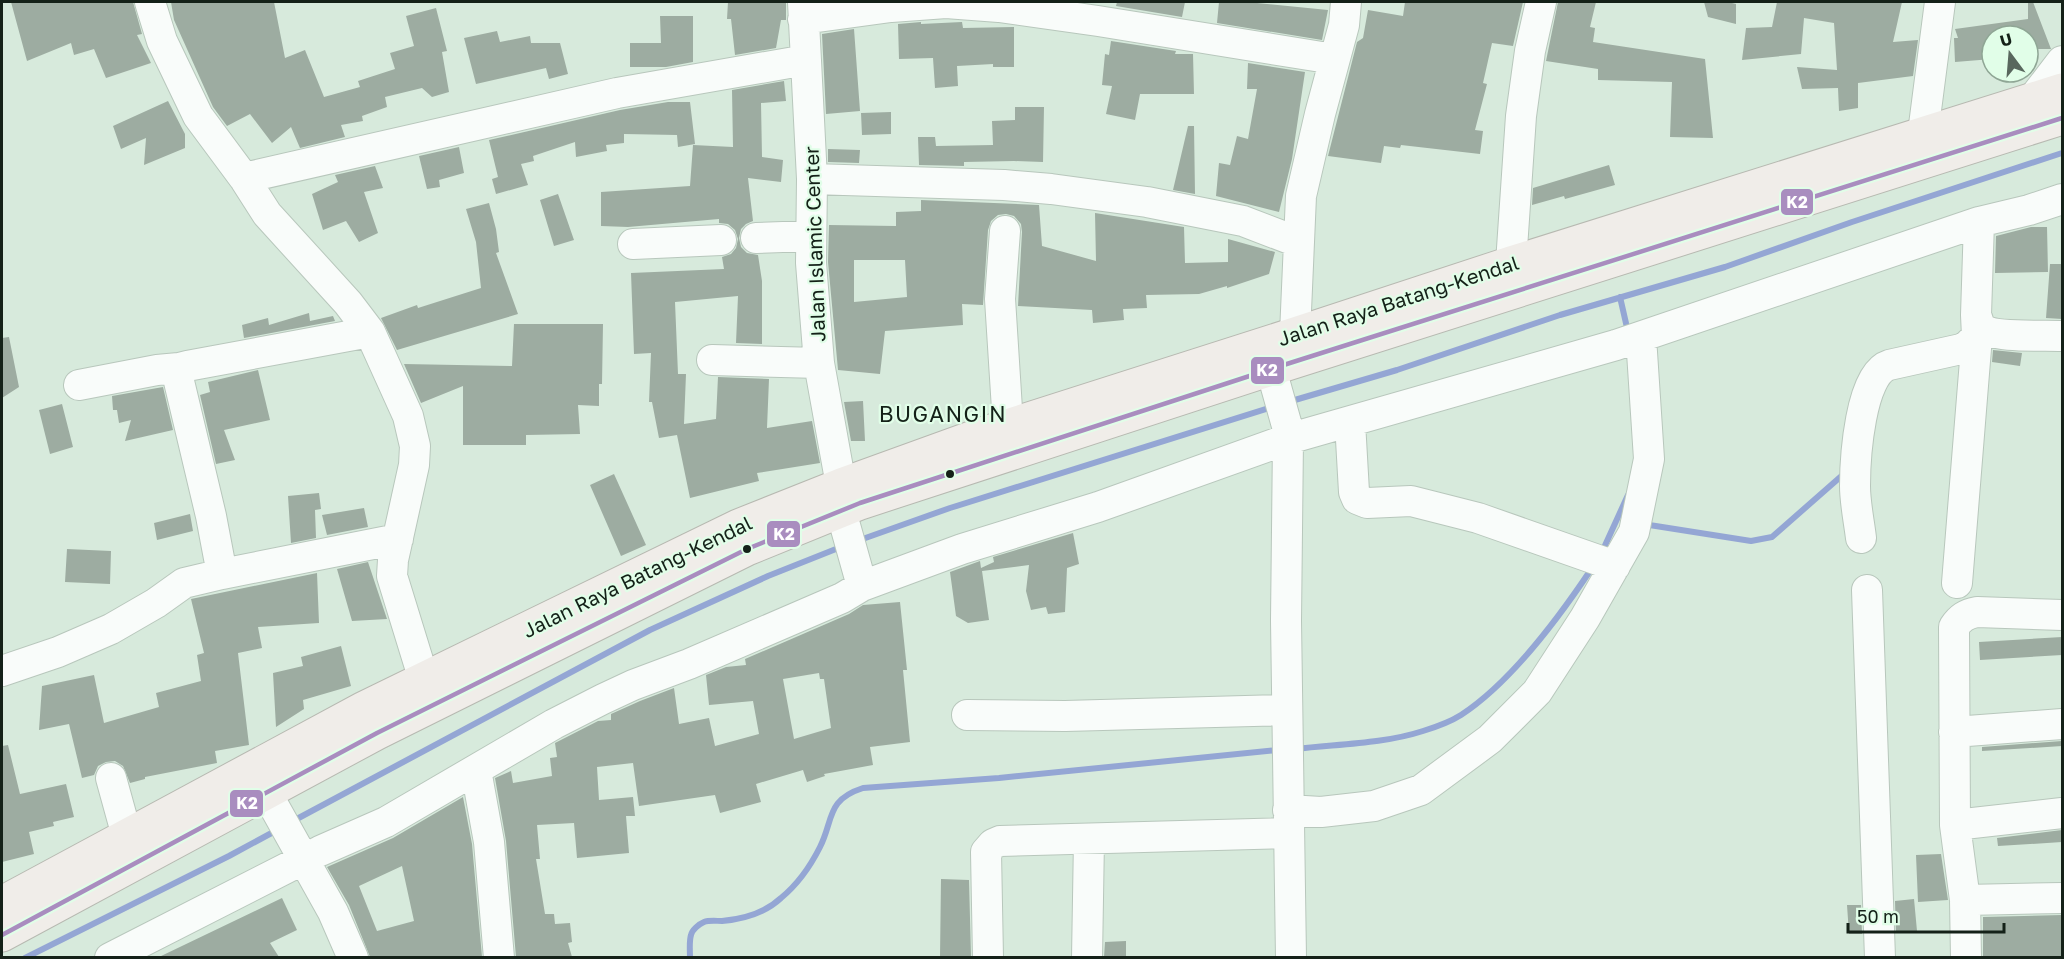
<svg xmlns="http://www.w3.org/2000/svg" width="2064" height="959" font-family="'Golos Text',sans-serif">
	<style>
		.lines { fill: none; stroke-linecap: round; stroke-linejoin: round }
		.stream { stroke: #94a6d4; stroke-width: 6 }
		.building { fill: #9daca1; fill-rule: evenodd }
		.minor-casing { stroke: #b8c7bc; stroke-width: 32 }
		.highway-casing { stroke: #b7b9b1; stroke-width: 35 }
		.minor { stroke: #f9fcfa; stroke-width: 30 }
		.highway { stroke: #f0ede9; stroke-width: 33 }
		.bus-1-casing { stroke: #e1fee8; stroke-width: 9 }
		.bus-1 { stroke: #a98dbf; stroke-width: 4.5 }
		.bus-dot { fill: #142118; stroke: #e1fee8; stroke-width: 2 }
		.labels { text-anchor: middle; dominant-baseline: central; stroke-width: 4.5; stroke-linejoin: round; paint-order: stroke }
		.street-label { font-size: 20px; fill: #142118; stroke: #e1fee8 }
		.quarter-label { font-size: 22px; letter-spacing: 1.5px; fill: #142118; stroke: #e1fee8 }
		.line-badge { stroke: #e1fee8; stroke-width: 2 }
		.badge-label { font-size: 16px; text-anchor: middle; font-weight: bold; fill: #fff }
	</style>
	<rect width="100%" height="100%" fill="#d7eadc"/>
	<g class="lines">
		<path class="stream" d="M1620,297L1628,332
			M1288,402L1397,370L1560,315L1725,267L1852,222L2062,153
			M1643,524L1751,541L1772,537L1846,472
			M857,541L950,508L1272,407
			M1602,552L1628,495
			M1296,749C1338,744 1383,744 1423,731C1436,727 1450,722 1461,715C1510,683 1560,616 1592,568
			M293,821L650,630L768,576L841,547
			M25,958L229,856L279,829
			M690,958C690,951 689,941 691,935C692,930 699,924 704,922C709,920 716,921 722,921C744,919 765,913 781,898C798,884 810,867 820,847C834,819 826,800 863,788L999,778L1278,750"/>
	</g>
	<path class="building" d="M11,2H133L142,34L137,35L151,63L106,78L94,49L74,55L71,43L27,61Z
		M171,2H274L285,58L305,50L324,97L360,87L358,81L395,69L390,53L414,46L406,16L436,8L447,51L442,52L449,92L432,97L422,88L385,97L387,107L362,116L363,121L341,125L345,137L300,148L291,127L272,143L250,114L227,126L213,107L174,20Z
		M728,2H786V20H781L776,48L735,55L731,19H727Z
		M1117,2H1185L1182,17L1116,6Z
		M1219,2H1247L1328,10L1322,40L1217,23Z
		M1405,2H1523L1513,46L1492,43L1483,83L1487,84L1475,130L1483,131L1480,154L1401,145L1400,148L1384,146L1381,163L1328,156L1357,42L1363,38L1368,10L1403,16Z
		M1558,2H1596L1590,27L1595,28L1593,42L1705,59L1713,138L1670,137L1672,82L1598,80V69L1546,61Z
		M1704,2H1728L1736,4V24L1708,17Z
		M1777,2H1902L1893,42L1918,40L1913,76L1858,83V108L1839,111L1838,88L1802,89L1797,67L1837,70L1834,23L1804,18L1801,54L1742,60L1746,28L1772,27Z
		M2028,2H2033L2051,49H2028V36H1992V59L1955,62L1954,38H1958L1955,29L2028,19Z
		M660,16H693V62L666,67H630V43H661Z
		M921,22V24L962,22L963,28L1014,27V67H993V64L957,66L958,86L935,88L933,58L899,59L898,24Z
		M854,29L860,111L826,114L822,34Z
		M497,31L500,42L530,36L531,43H560L568,74L549,79L546,68L476,84L464,38Z
		M1111,41L1176,51L1175,54H1193L1194,94H1140L1135,120L1106,114L1112,86L1102,85L1105,54L1109,55Z
		M1248,63L1305,72L1292,159L1279,212L1216,196L1219,163L1230,165L1237,136L1248,139L1257,89H1247Z
		M784,81L786,101L761,103L762,157L783,160L781,182L748,178L753,221L746,224L741,229L739,238L741,247L747,253L758,255L762,281V344L736,343L738,296L675,302L678,374H686L684,424L716,419L718,377L769,379L767,428L812,421L820,463L757,473L759,481L690,498L677,435L659,438L652,402H649L651,353L634,354L631,273L724,269L722,257L731,254L736,248L738,239L735,230L728,224L719,223V219L628,227L601,226V192L690,186L693,145L733,147L732,90Z
		M168,101L185,134V148L144,165L146,138L121,149L113,126Z
		M668,102H690L695,144L678,147L677,135L624,134V143L606,145L607,151L576,157L575,142L533,156L534,161L521,164L528,185L496,194L492,179L498,177L489,140L620,110Z
		M1015,107H1044L1043,162L1014,161L964,162V166L919,165L918,137H935L936,146L993,145L992,121L1015,120Z
		M891,112V134L862,135L861,113Z
		M1188,126H1194L1195,194L1173,190Z
		M459,147L464,173L439,180L440,187L427,189L419,156Z
		M828,149L860,150L859,163L828,162Z
		M1609,165L1615,185L1565,199L1564,196L1532,205L1533,188Z
		M375,166L383,188L364,192L378,233L359,242L346,221L323,230L312,194L338,182L335,175Z
		M558,194L574,240L554,246L540,200Z
		M921,200L1039,205L1042,246L1096,261L1095,213L1184,227L1185,263L1228,262V239L1275,252L1269,274L1227,288V286L1199,294L1146,295L1147,308L1123,309L1124,320L1093,323L1092,310L1018,306L1022,232L1021,224L1014,216L1006,214L998,215L991,221L988,230L983,305L962,304L963,325L885,331L880,374L838,370L828,262L829,225L896,226V212L921,211ZM854,260H905L907,297L854,302Z
		M489,203L496,229L499,252L496,253L518,314L397,350L381,318L417,305L418,308L481,288L476,242L466,209Z
		M2031,227H2047L2048,272L1995,273L1996,236Z
		M2050,264H2062V319L2046,318Z
		M309,313L310,321L333,316L335,321L244,338L242,325L268,318L269,325Z
		M514,324H603L602,384H599V406L578,405L580,434L526,435V445H463V386L421,403L404,364L512,366Z
		M9,337L19,387L2,398V338Z
		M1993,350L2022,353L2020,366L1992,362Z
		M258,370L270,420L224,430L235,460L216,464L200,395L210,392L208,382Z
		M163,387L173,430L125,441L131,420L119,423L117,410H113L112,396Z
		M863,401L865,441H851L844,402Z
		M62,404L73,447L50,454L39,410Z
		M614,474L646,545L621,556L590,485Z
		M319,493L321,509L315,510L316,538L291,543L288,496Z
		M364,508L368,527L327,535L322,515Z
		M190,514L193,531L157,540L154,523Z
		M1073,533L1079,564L1067,568L1065,612L1048,614L1046,607L1031,610L1026,591L1029,565L982,571L989,620L968,623L956,616L950,572L980,561L981,568L994,562L993,557Z
		M67,549L111,551L110,584L65,582Z
		M368,562L387,619L352,621L337,569Z
		M317,573L319,623L258,627L262,648L238,653L249,745L215,751L217,763L145,777V779L130,783L123,766L115,761L106,762L98,766L94,775L82,778L69,724L39,730L42,686L94,675L104,723L159,707L156,693L201,681L197,655L204,653L191,599Z
		M900,602L907,670H903L910,742L870,747L873,765L824,774L825,776L807,782L803,770L756,784L761,802L720,813L715,795L639,806L633,763L597,767L599,800L633,797L635,816H626L629,853L577,858L574,823L537,825L540,859H536L545,914H554L555,924L570,923L572,942L568,943L572,957H516L506,841L495,778L511,771L513,783L552,776L550,758L557,757L555,743L598,721L611,720V714L640,701L674,688L679,724L709,718L715,746L759,734L753,701L709,705L706,675L726,667L746,665L745,659L849,614L863,605ZM819,673L820,679H824L831,728L794,739L783,679Z
		M2062,637V655L1980,660L1979,642Z
		M341,646L351,686L303,700L304,709L276,727L273,673L303,666L301,657Z
		M2062,741V746L1982,751V747Z
		M8,745L20,794L66,784L74,817L53,822L54,826L29,832L34,854L2,862V746Z
		M463,797L472,844L482,957H370L349,905L327,867L393,838ZM402,866L414,921L377,931L359,886Z
		M2062,830V842L1998,846L1997,838Z
		M1941,854L1948,900L1918,902L1916,855Z
		M941,879L969,880L971,957H940Z
		M282,898L297,930L270,943L279,957H159Z
		M1914,899L1917,931L1896,933L1895,901Z
		M1847,905H1861L1862,934H1849Z
		M2062,915V957H1983V917Z
		M1126,941V957H1104L1105,942Z"/>
	<g class="lines">
		<g class="minor-casing">
			<path id="minor" d="M150,2L162,41L198,116L244,178L267,214L348,303L370,332L408,416L415,446L414,465L393,560L392,576L424,680
				M803,2L812,179L811,263L819,363L841,485V511L862,586
				M803,19L891,7L946,3L999,7L1098,21L1334,59
				M2032,100L2062,61
				M1923,133L1940,2
				M244,178L617,93L806,60
				M812,179L1004,185L1051,189L1147,202L1243,221L1298,242
				M1979,222L1976,315C1978,319 1978,324 1982,328C1993,338 2046,335 2062,336
				M1005,231L1000,299L1008,425
				M756,238L811,236
				M633,244L721,240
				M1511,263L1521,116L1530,51L1541,2
				M370,332L187,366L179,368L177,373L211,516L222,574L398,539
				M1295,334L1301,196L1320,114L1344,25L1346,2
				M712,360L819,363
				M1271,369L1287,426L1288,439L1286,621L1291,958
				M79,385L157,370L179,368
				M1350,422L1354,492L1357,499L1367,503L1411,501L1478,518L1615,566
				M1861,538C1859,521 1855,503 1855,486C1855,459 1860,374 1889,365L1961,349L1967,346L1977,336
				M1957,583L1977,336L1976,315
				M1867,590L1880,958
				M2,671L58,652L111,629L156,603L184,583L222,574
				M967,715L1065,716L1286,710
				M1954,732L2062,724
				M482,766L476,770L489,842L499,958
				M111,778L127,836
				M266,792L333,912L353,958
				M1288,810L1321,812L1374,806L1421,790L1490,739L1537,692L1585,618L1634,532L1649,459L1641,337
				M1955,825L2062,813
				M1965,900L2062,898
				M110,958L320,851L386,822L554,724L603,699L633,685L689,664L842,598L862,586L962,549L1098,507L1288,439L1616,345L1979,222L2029,210L2062,199
				M988,958L986,852L993,844L1000,841L1289,833
				M1087,958L1089,839
				M1966,958L1965,900L1955,825L1954,627C1960,618 1966,614 1977,612L2062,615"/>
		</g>
		<g class="highway-casing">
			<path id="highway" d="M2,903L364,708L738,526L841,485L982,434L1295,334L1511,263L2062,90
				M2,935L377,733L747,549L860,503L1271,369L2062,118"/>
		</g>
		<use href="#minor" class="minor"/>
		<use href="#highway" class="highway"/>
		<g class="bus-1-casing">
			<path id="bus-1" d="M2,935L377,733L747,549L860,503L1271,369L2062,118"/>
		</g>
		<use href="#bus-1" class="bus-1"/>
	</g>
	<g class="bus-dot">
		<circle cx="950" cy="474" r="5"/>
		<circle cx="747" cy="549" r="5"/>
	</g>
	<g class="labels">
		<g class="street-label">
			<text transform="translate(814 244) rotate(-92)">Jalan Islamic Center</text>
			<text transform="translate(1398 300) rotate(-18)">Jalan Raya Batang-Kendal</text>
			<text transform="translate(637 576) rotate(-26)">Jalan Raya Batang-Kendal</text>
		</g>
		<g class="quarter-label">
			<text x="943" y="413">BUGANGIN</text>
		</g>
	</g>
	<g class="line-badge">
		<rect x="1780" y="188" width="34" height="28" rx="6" fill="#a98dbf"/>
		<rect x="1250" y="356" width="35" height="29" rx="6" fill="#a98dbf"/>
		<rect x="766" y="520" width="35" height="28" rx="6" fill="#a98dbf"/>
		<rect x="229" y="789" width="35" height="29" rx="6" fill="#a98dbf"/>
	</g>
	<g class="badge-label">
		<text x="1797" y="208">K2</text>
		<text x="1267" y="376">K2</text>
		<text x="784" y="540">K2</text>
		<text x="247" y="809">K2</text>
	</g>
	<rect width="2064" height="959" fill="none" stroke="#142118" stroke-width="6"/>
	<g transform="translate(2010 54) rotate(344)"><circle r="28" fill="#e1fee8" stroke="#8fa695" stroke-width="1.5"/>
	<path d="M0-4.5L10 22L0 15L-10 22Z" fill="#58675d"/>
	<text y="-9" font-size="16" font-weight="bold" text-anchor="middle" fill="#142118">U</text>
	</g>
	<path d="M1848 923v9h156v-9" fill="none" stroke="#142118" stroke-width="3"/>
	<text x="1857" y="923" font-size="18" fill="#142118" stroke="#e1fee8" stroke-width="4.5" paint-order="stroke">50 m</text>
</svg>
